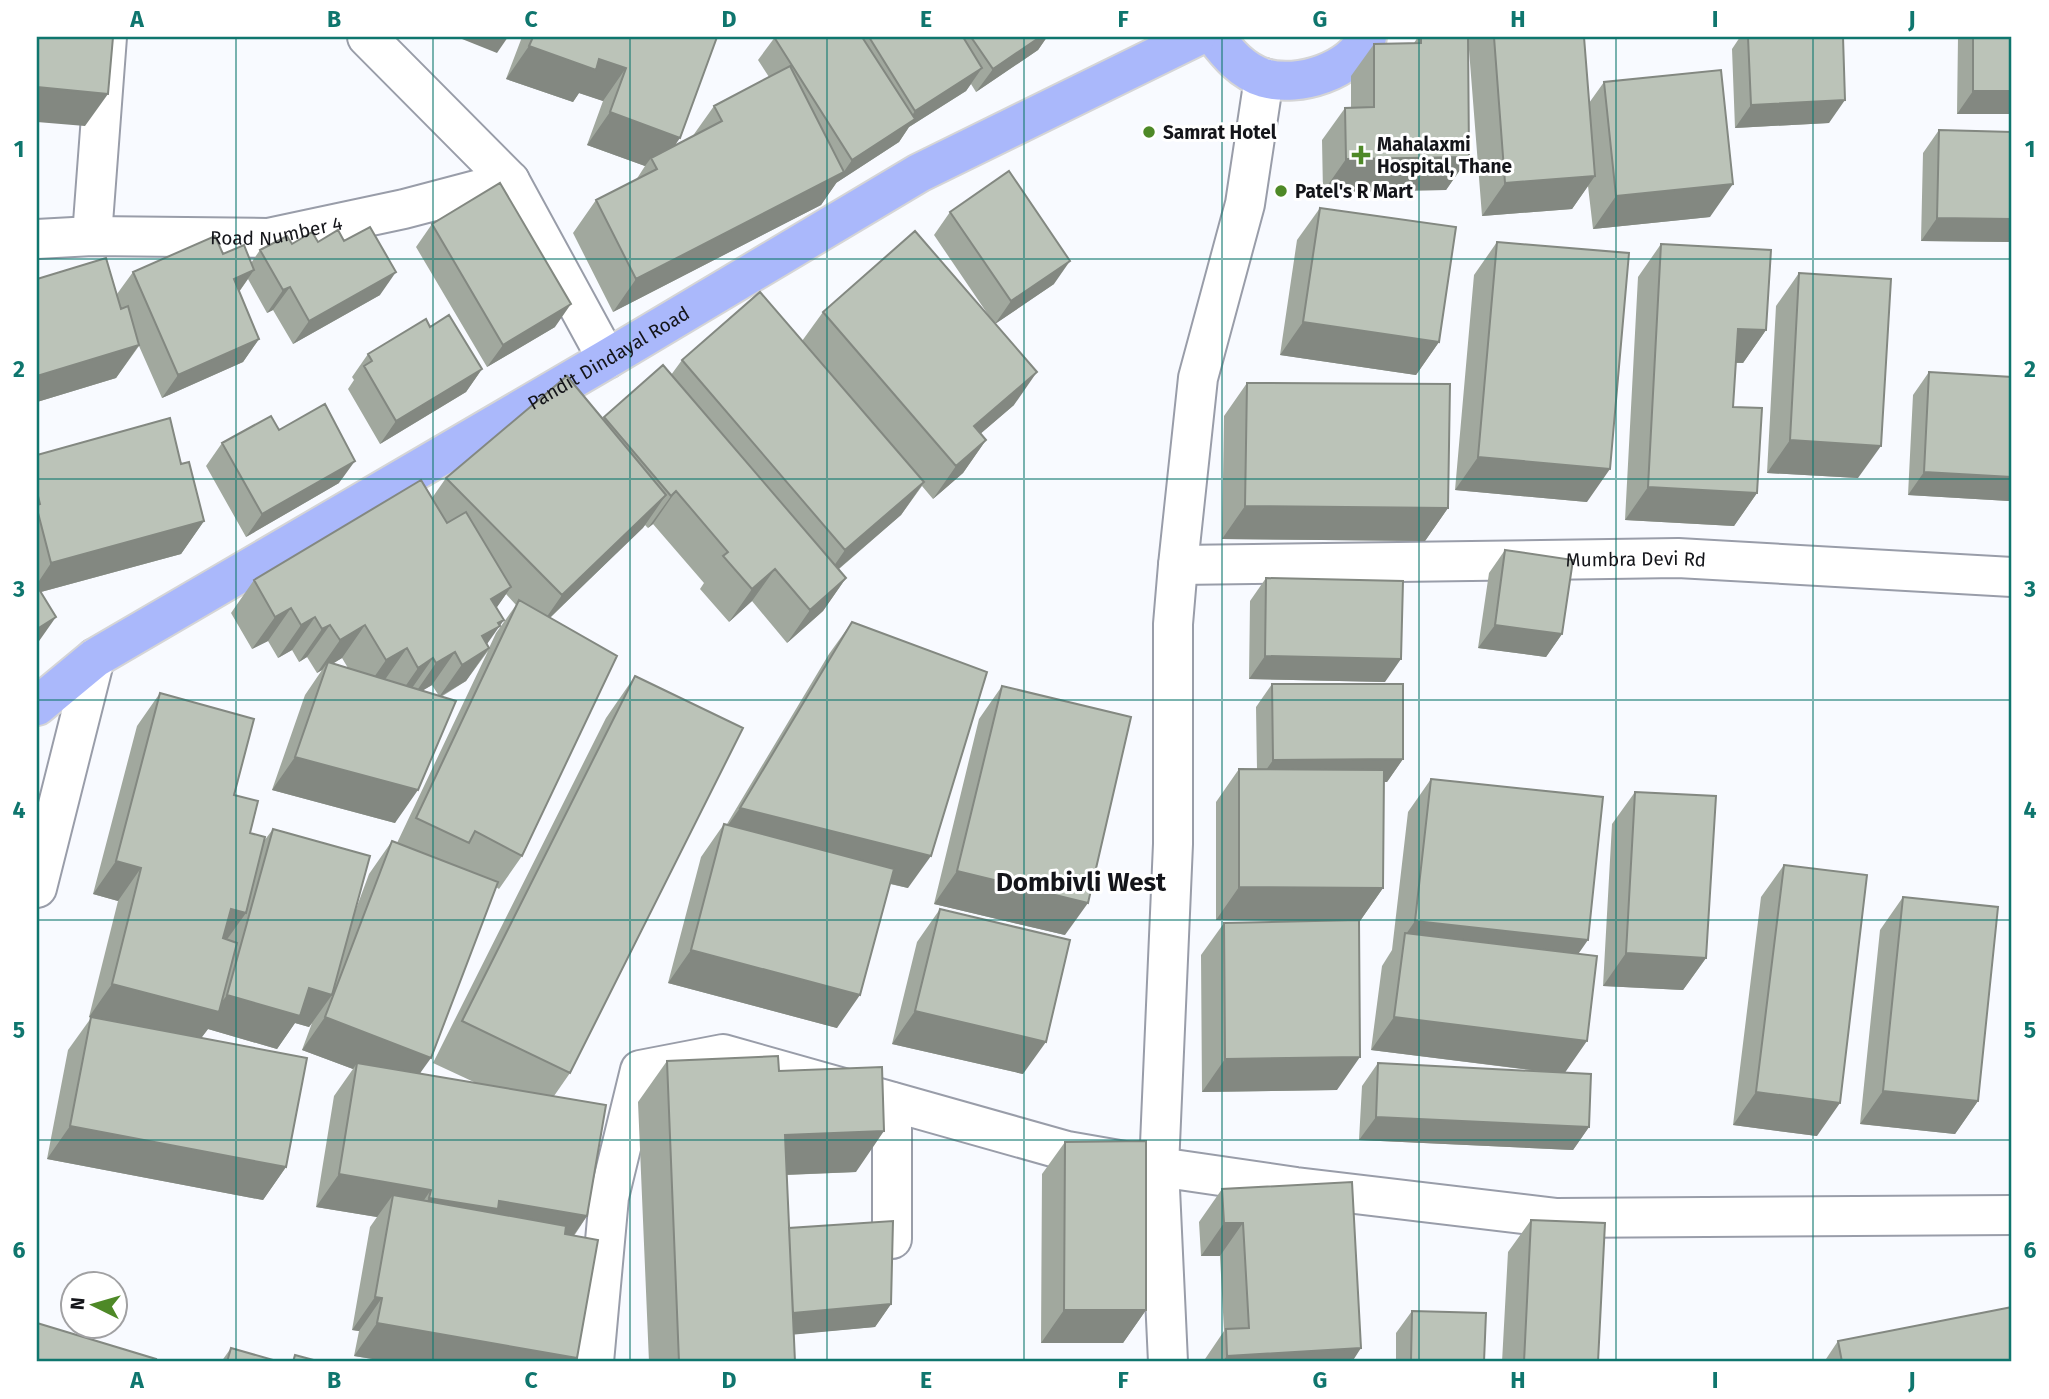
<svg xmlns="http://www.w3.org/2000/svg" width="2049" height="1399" font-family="'Fira Sans',sans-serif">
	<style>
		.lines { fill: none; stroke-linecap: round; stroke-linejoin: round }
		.minor-casing { stroke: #999da9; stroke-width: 42 }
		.major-casing { stroke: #d5d5d6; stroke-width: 42 }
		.minor { stroke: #fff; stroke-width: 38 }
		.major { stroke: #aab8fb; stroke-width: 38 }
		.wall { fill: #a1a89e; fill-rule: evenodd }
		.shaded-wall { fill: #838881 }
		.building { fill: #bbc3b8; stroke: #838881; stroke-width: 2 }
		.grid { fill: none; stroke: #0f766e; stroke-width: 2; stroke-opacity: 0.55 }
		.poi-dot { fill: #4e8927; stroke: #fff; stroke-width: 2.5 }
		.labels { text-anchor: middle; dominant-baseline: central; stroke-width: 6; stroke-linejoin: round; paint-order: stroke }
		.poi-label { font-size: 19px; font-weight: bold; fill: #14151a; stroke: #fff; text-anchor: start }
		.street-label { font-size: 19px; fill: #14151a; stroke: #fff }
		.district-label { font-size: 26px; font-weight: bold; fill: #14151a; stroke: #fff }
		.neatline { fill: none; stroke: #0f766e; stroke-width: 2.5 }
		.grid-label { font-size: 23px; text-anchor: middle; font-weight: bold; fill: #0f766e }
	</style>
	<rect width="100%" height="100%" fill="#f8faff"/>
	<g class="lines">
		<g class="minor-casing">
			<g id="minor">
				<path d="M367,37L510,181L607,359"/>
				<path d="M92,236L107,37"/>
				<path id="s1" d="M37,239L92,236L268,238L404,209L510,181"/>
				<path id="s2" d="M1178,565L1678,558L2012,577"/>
				<path d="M37,888L95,658"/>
				<path d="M892,1239V1102"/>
				<path d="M594,1362L609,1197L640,1070L723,1054L1067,1151L1159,1167L1173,844V624L1178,565L1198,378L1245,204L1264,78"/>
				<path d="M1168,1362L1159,1167L1296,1187L1557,1218L2012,1215"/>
			</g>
		</g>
		<g class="major-casing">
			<g id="major">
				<path d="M1215,37C1228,54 1242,71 1264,78C1299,88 1352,71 1367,37"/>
				<path id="s3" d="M37,706L95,658L607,359L919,173L1196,37"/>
			</g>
		</g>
		<use href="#minor" class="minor"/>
		<use href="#major" class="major"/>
	</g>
	<path class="wall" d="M522,37H717L675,146L692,137L714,106L769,77L758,60L775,37H1047L1038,50L976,92L971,84L966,91L909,127L899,142L836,183L821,205L613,312L573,233L596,200L636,180L645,166L587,145L603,101L579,93L573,102L506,79Z
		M1418,37H1468L1469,157L1446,190L1323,192L1322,140L1345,108L1351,107V76L1374,44L1414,43Z
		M1468,37H1584L1589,103L1604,82L1710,217L1593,229L1588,186L1572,209L1482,216Z
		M1740,37H1843L1829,123L1735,128L1732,49Z
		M1958,37H2012V114H1957Z
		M1939,130L2012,132V242L1921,241L1923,153Z
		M1320,208L1439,342L1416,375L1280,355L1297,240Z
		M950,212L1054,284L995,324L1014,405L980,434L986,440L963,473L933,499L922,486L901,515L839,569L846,578L823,611L787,643L752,601L729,622L700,589L704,583L653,524L648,528L645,525L550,618L522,856L499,889L496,887L420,1074L476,1083L433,1063L606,718L635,676L570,1073L554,1096L587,1216L574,1236L577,1358L574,1362H391L354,1356L359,1331L352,1330L370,1227L377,1217L316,1207L334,1096L353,1069L302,1050L312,1023L309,1027L295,1023L277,1049L208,1029L201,1038L286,1167L263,1200L47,1159L68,1050L91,1018L89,1017L118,901L93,894L137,726L160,693L234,795L250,833L264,841L273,829L356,909L369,874L392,841L397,843L488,651L466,681L441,697L395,823L272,790L305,695L322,670L317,673L307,657L299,662L292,650L278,658L268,641L252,649L231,613L254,580L432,498L446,478L603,419L671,375L682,360L802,341L823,312L989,316L934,235ZM506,594L516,605L496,633L489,648L487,644L496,608ZM342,658L348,668L333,663ZM432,685L439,696L422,691Z
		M432,224L555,327L487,367L416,247Z
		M344,241L380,295L293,344L273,310L267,313L248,279L239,292L259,339L243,362L162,398L139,346L116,378L37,402V279L117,294L133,272L223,254L251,263L260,250L292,244L318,242Z
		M1497,242L1587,502L1455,490L1474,275Z
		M1661,244L1766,330L1743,363H1736L1733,407L1757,493L1734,526L1625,520L1638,277Z
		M1799,273L1858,478L1767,473L1776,306Z
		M368,354L482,369L466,392L380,444L348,389L354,380L352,377Z
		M1929,372L2012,377V496L2009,501L1908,495L1913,395Z
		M1247,383L1448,508L1425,541L1222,539L1224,416Z
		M279,430L339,483L246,537L206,466L222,443Z
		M37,455L181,464L204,521L181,554L41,592L37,644Z
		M1505,550L1562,634L1546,657L1478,648L1489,573Z
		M1266,578L1385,682L1249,679L1250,601Z
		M852,622L908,888L890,884L837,1028L668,983L701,857L724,824H727L829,654Z
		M1272,684L1403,759L1387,782H1384L1383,888L1360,921H1359L1337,1090L1202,1092L1201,955L1224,923L1322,921L1216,920V802L1239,769H1257L1256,707Z
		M1002,686L1065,935L934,904L979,719Z
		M1431,779L1579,954L1565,1073L1589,1127L1573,1150L1359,1140L1362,1086L1378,1063L1545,1072L1371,1050L1382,966L1392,950L1408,812Z
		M1635,792L1706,958L1683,990L1603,986L1612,824Z
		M1784,865L1817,1136L1733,1125L1761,897Z
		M1903,897L1978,1101L1955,1134L1860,1124L1880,930Z
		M940,909L1023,1074L892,1044L917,942Z
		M667,1061L779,1071L856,1172L787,1175L789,1228L891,1304L875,1327L794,1334L795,1362H649L638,1102Z
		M1065,1142L1146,1310L1123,1343H1041L1042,1174Z
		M1222,1189L1353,1360L1361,1362H1203L1224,1331L1220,1256H1201L1199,1222Z
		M1531,1220L1598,1362H1502L1508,1252Z
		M1412,1311L1484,1362H1396V1333Z
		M1838,1341L2012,1362H1824Z
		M231,1348L280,1362H221Z"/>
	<path class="shaded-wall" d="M457,37H508L497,53Z
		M1040,37H1047L1038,50L976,92L993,69Z
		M529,46L599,59L626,68L603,101L579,93L573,102L506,79Z
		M982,68L966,91L909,127L899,142L836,183L852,160L905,126L915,111Z
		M37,87L108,94L85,126L37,122Z
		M1973,91H2012V114H1957Z
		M1845,100L1829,123L1735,128L1751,105Z
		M610,112L680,138L657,171L651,158L645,166L587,145Z
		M1469,157L1446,190L1323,192L1346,159Z
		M844,172L821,205L613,312L636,279Z
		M1595,176L1572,209L1482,216L1505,183Z
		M1733,184L1710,217L1593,229L1616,196Z
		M1937,218L2012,219V242L1921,241Z
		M1070,261L1054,284L995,324L1011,301Z
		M254,270L238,293L234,279Z
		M396,272L380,295L293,344L309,321Z
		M290,287L273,310L267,313L283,290Z
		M571,304L555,327L487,367L503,345Z
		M1303,322L1439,342L1416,375L1280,355Z
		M1738,329L1766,330L1743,363L1715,362Z
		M259,339L243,362L162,398L178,375Z
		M139,345L116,378L37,402V376Z
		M482,369L466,392L380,444L396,421Z
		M1037,372L1014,405L951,459L974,426Z
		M986,440L963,473L933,499L956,466Z
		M1790,440L1881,446L1858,478L1767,473Z
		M1478,457L1610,469L1587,502L1455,490Z
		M355,461L339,483L246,537L262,514Z
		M1924,472L2012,477V496L2009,501L1908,495Z
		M924,482L901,515L822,583L845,550Z
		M1648,487L1757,493L1734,526L1625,520Z
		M676,491L653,524L648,528L671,496Z
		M666,495L643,528L539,628L562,595Z
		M1245,506L1448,508L1425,541L1222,539Z
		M204,521L181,554L37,593V584L51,563Z
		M775,569L752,601L729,622L752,589Z
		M846,578L823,611L787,643L810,610Z
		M511,587L488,620L491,599Z
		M291,608L268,641L252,649L275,617Z
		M56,617L37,644V629Z
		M315,617L292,650L278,658L301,625Z
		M504,620L480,654L489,648L466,681L439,697L482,636L498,623Z
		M330,625L307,657L299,662L322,629Z
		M365,625L342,658L326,668L328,662L322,670L317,673L340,640Z
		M1495,625L1562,634L1546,657L1478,648Z
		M407,648L384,681L363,693L386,660Z
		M455,652L432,685L413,696L436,663Z
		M1265,656L1401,659L1385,682L1249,679Z
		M433,658L410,691L395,701L418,668Z
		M295,757L418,790L395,823L272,790Z
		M1403,759L1387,782L1257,783L1273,760Z
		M740,808L931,856L908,888L720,842L721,835Z
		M116,861L141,868L118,901L93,894Z
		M957,871L1088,903L1065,935L934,904Z
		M1239,887L1383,888L1360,921L1216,920Z
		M231,909L246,913L223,945L208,942Z
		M1415,921L1588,940L1565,973L1404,937Z
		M691,950L860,995L837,1028L668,983Z
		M1626,953L1706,958L1683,990L1603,986Z
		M112,984L215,1011L227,995L309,988L332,995L309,1027L295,1023L277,1049L208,1029L196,1045L89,1017Z
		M915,1011L1046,1042L1023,1074L892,1044Z
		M325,1017L431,1058L408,1090L357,1063L353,1069L302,1050Z
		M1394,1017L1587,1041L1564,1074L1371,1050Z
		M1360,1057L1337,1090L1202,1092L1225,1059Z
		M1883,1091L1978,1101L1955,1134L1860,1124Z
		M1756,1092L1840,1103L1817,1136L1733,1125Z
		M1376,1117L1589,1127L1573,1150L1359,1140Z
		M70,1126L286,1167L263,1200L47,1159Z
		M884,1131L856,1172L756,1176L785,1135Z
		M339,1174L431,1190L408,1223L393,1195L377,1217L316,1207Z
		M429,1198L499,1201L587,1216L564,1249L406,1231Z
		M1224,1223H1243L1220,1256H1201Z
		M375,1297L382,1298L359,1331L352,1330Z
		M891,1304L875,1327L768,1337L784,1314Z
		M1064,1310H1146L1123,1343H1041Z
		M377,1323L577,1358L574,1362H391L354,1356Z
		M1361,1348L1352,1362H1222L1227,1356Z"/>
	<path class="building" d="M37,37H113L108,94L37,87Z
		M533,37H717L680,138L610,112L626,68L599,59L596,70L529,46Z
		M774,37H862L915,119L852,160Z
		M869,37H963L982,68L915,111Z
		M971,37H1040L993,69Z
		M1421,37H1468L1469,157L1346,159L1345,108L1374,107V44L1421,43Z
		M1494,37H1584L1595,176L1505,183Z
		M1748,37H1843L1845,100L1751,105Z
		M1973,37H2012V91H1973Z
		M790,66L844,172L636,279L596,200L657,169L651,158L722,121L714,106Z
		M1721,70L1733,184L1616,196L1604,82Z
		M1939,130L2012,132V219L1937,218Z
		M1009,171L1070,261L1011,301L950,212Z
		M500,183L571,304L503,345L432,224Z
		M1320,208L1456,227L1439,342L1303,322Z
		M370,227L396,272L309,321L290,287L283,290L260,250L287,236L292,244L312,232L318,242L338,230L344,241Z
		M915,231L1037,372L974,426L986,440L956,466L823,312Z
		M215,236L223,254L244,245L254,270L234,279L259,339L178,375L133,272Z
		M1497,242L1629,253L1610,469L1478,457Z
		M1661,244L1771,250L1766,330L1738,329L1733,407L1762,408L1757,493L1648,487Z
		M106,258L121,309L128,306L139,345L37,376V279Z
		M1799,273L1891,279L1881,446L1790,440Z
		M760,292L924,482L845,550L682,360Z
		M449,315L482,369L396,421L364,366L372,361L368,354L426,319L430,327Z
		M663,365L846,578L810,610L775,569L752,589L723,556L728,552L676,491L671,496L604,417Z
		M1929,372L2012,377V477L1924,472Z
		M567,376L666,495L562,595L446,478Z
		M1247,383L1450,384L1448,508L1245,506Z
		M325,404L355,461L262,514L222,443L271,416L279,430Z
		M170,418L181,464L189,462L204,521L51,563L37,509V505L40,504L37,492V455Z
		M421,480L447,523L466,512L511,587L491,599L504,620L498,623L500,626L482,636L489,648L462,665L455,652L436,663L433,658L418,668L407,648L386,660L365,625L340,640L330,625L322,629L315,617L301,625L291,608L275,617L254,580Z
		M1505,550L1573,560L1562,634L1495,625Z
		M1266,578L1403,581L1401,659L1265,656Z
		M37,586L56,617L37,629Z
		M519,600L617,656L522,856L475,831L469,843L416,818Z
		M852,622L987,672L931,856L740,808Z
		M328,662L456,701L418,790L295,757Z
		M635,676L743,728L570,1073L462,1021Z
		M1272,684H1403V759L1273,760Z
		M1002,686L1131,717L1088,903L957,871Z
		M160,693L254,719L234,795L258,801L250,833L265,837L246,913L231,909L223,938L237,943L219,1012L112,984L141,868L116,861Z
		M1239,769L1384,770L1383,888L1239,887Z
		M1431,779L1603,797L1588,940L1415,921Z
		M1635,792L1716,796L1706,958L1626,953Z
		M724,824L894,869L860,995L691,950Z
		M273,829L370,856L332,995L309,988L300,1016L227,995Z
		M392,841L498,882L431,1058L325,1017Z
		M1784,865L1867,875L1840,1103L1756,1092Z
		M1903,897L1998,907L1978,1101L1883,1091Z
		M940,909L1070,940L1046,1042L915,1011Z
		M1359,920L1360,1057L1225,1059L1224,923Z
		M1405,933L1597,956L1587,1041L1394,1017Z
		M91,1017L307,1058L286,1167L70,1126Z
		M778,1056L779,1071L882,1067L884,1131L785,1135L795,1362H679L667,1061Z
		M357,1063L606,1105L587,1216L499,1201L498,1209L429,1198L431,1190L339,1174Z
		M1378,1063L1591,1074L1589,1127L1376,1117Z
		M1146,1141V1310H1064L1065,1142Z
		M1352,1182L1361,1348L1227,1356L1226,1329L1249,1328L1243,1223H1224L1222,1189Z
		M393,1195L566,1226L565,1234L598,1240L577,1358L377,1323L382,1298L375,1297Z
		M1531,1220L1605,1223L1598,1362H1524Z
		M893,1221L891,1304L793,1313L789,1228Z
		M2012,1307V1362H1842L1838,1341Z
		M1412,1311L1486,1313L1484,1362H1411Z
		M37,1323L156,1359L155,1362H37Z
		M231,1348L280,1362H227Z
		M295,1355L321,1362H293Z
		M1361,1360V1362H1332Z"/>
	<path class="grid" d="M236,37V1362M433,37V1362M630,37V1362M827,37V1362M1024,37V1362M1222,37V1362M1419,37V1362M1616,37V1362M1813,37V1362M37,259H2012M37,479H2012M37,700H2012M37,920H2012M37,1140H2012"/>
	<g class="poi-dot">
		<circle cx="1149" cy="132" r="7"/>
		<path d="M1357.5 144.5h7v7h7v7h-7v7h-7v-7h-7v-7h7z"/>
		<circle cx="1281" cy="191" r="7"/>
	</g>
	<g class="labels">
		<g class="poi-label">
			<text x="1163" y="132">Samrat Hotel</text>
			<text x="1377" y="144">Mahalaxmi<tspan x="1377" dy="22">Hospital, Thane</tspan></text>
			<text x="1295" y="191">Patel's R Mart</text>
		</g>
		<g class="street-label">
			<text stroke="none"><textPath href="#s1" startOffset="240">Road Number 4</textPath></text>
			<text stroke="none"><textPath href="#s3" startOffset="670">Pandit Dindayal Road</textPath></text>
			<text stroke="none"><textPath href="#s2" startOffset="458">Mumbra Devi Rd</textPath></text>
		</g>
		<g class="district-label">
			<text x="1081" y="882">Dombivli West</text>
		</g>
	</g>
	<rect width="2049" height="1399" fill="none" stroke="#ffffff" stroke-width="77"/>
	<g transform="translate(94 1305) rotate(275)"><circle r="33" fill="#ffffff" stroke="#a1a1a3" stroke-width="2"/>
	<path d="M0-5L12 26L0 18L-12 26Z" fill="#4e8927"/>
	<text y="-10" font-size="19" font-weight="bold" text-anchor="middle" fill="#14151a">N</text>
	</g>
	<rect x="38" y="38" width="1972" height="1322" class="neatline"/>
	<g class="grid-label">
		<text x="137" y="27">A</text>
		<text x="334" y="27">B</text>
		<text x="531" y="27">C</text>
		<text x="729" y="27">D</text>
		<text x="926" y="27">E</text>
		<text x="1123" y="27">F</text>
		<text x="1320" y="27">G</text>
		<text x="1518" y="27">H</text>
		<text x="1715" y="27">I</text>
		<text x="1912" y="27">J</text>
		<text x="19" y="157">1</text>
		<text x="2030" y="157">1</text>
		<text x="19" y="377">2</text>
		<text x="2030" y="377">2</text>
		<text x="19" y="597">3</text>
		<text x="2030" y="597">3</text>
		<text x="19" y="818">4</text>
		<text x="2030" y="818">4</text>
		<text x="19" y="1038">5</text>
		<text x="2030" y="1038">5</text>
		<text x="19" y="1258">6</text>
		<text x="2030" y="1258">6</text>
		<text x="137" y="1388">A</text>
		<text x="334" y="1388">B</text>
		<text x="531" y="1388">C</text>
		<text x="729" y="1388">D</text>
		<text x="926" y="1388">E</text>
		<text x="1123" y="1388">F</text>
		<text x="1320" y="1388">G</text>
		<text x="1518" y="1388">H</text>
		<text x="1715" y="1388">I</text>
		<text x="1912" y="1388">J</text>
	</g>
</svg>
